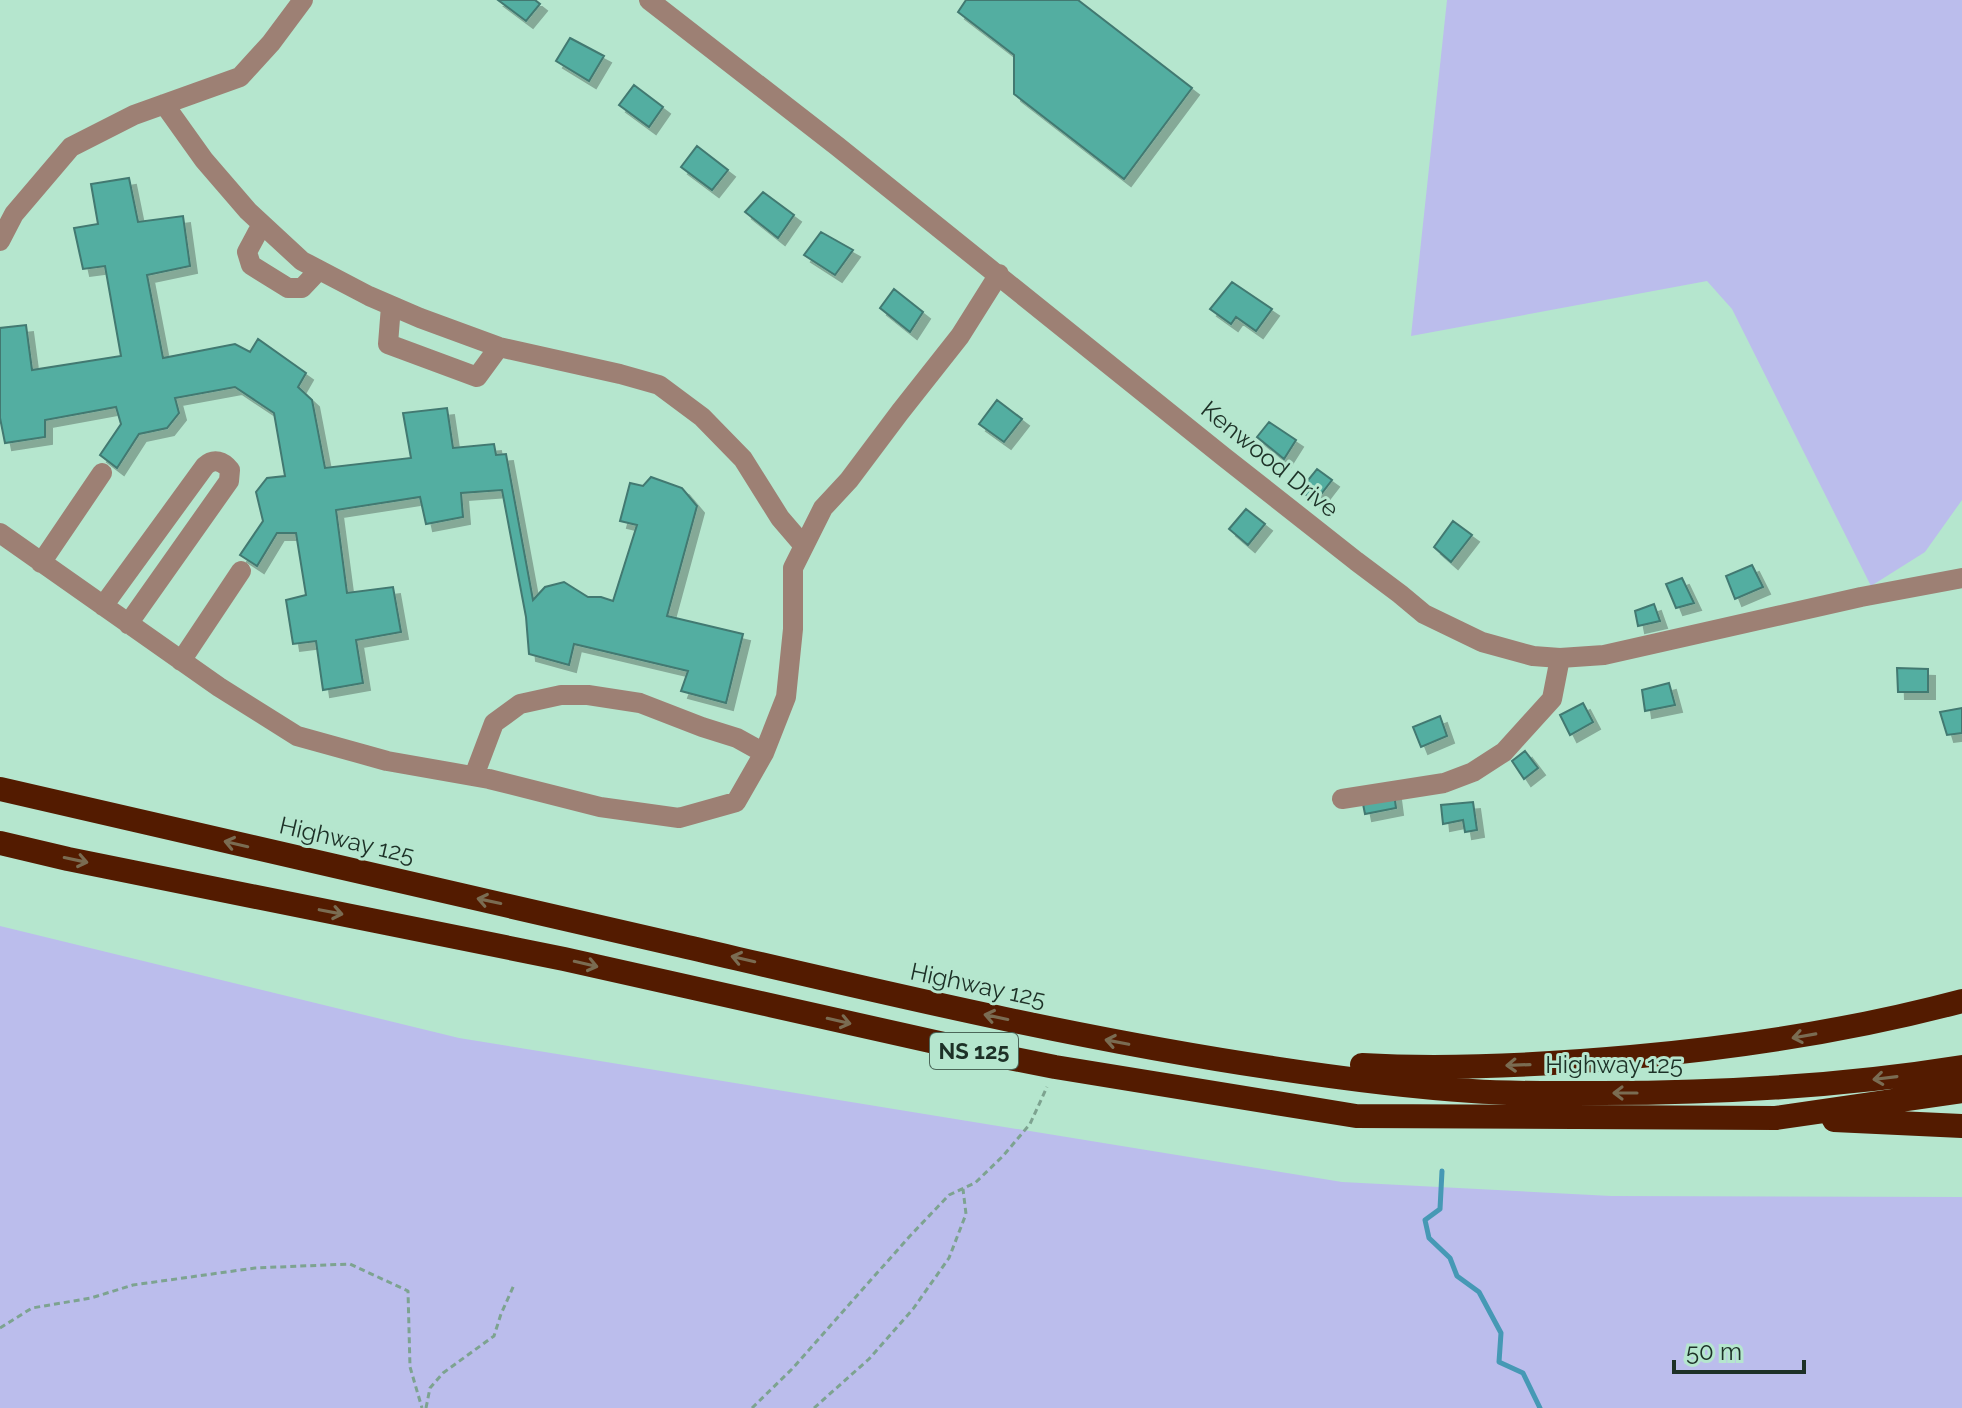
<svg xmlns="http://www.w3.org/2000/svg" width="1962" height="1408" font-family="Raleway,sans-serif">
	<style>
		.green { fill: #bbbdec }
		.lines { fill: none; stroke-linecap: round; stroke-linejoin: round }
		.stream { stroke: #4699b5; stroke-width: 5 }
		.building { fill: #52aea1; stroke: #427971; stroke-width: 2; filter: url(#shadow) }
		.path { stroke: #7da390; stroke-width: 3; stroke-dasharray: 6 4; stroke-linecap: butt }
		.minor { stroke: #9d8074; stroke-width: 20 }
		.highway { stroke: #531b00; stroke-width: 24 }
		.oneway { stroke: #7a6c52 }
		.labels { text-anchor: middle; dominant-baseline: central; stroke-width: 6; stroke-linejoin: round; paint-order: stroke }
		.shield { fill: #b5e6ce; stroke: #4b6759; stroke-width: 2 }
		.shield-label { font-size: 22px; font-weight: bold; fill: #1d3127 }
		.street-label { font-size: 24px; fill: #1d3127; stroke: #b5e6ce }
	</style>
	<defs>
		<filter id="shadow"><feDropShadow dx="7" dy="7" stdDeviation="0" flood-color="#0004"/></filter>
	</defs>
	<rect width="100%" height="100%" fill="#b5e6ce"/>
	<path class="green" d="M1447,0H1962V500L1925,552L1871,586L1732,309L1707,281L1411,336Z
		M0,926L459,1038L1342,1182L1611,1196L1962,1197V1408H0Z"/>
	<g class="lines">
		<path class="stream" d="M1442,1171L1440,1209L1425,1220L1429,1238L1450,1258L1457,1276L1479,1292L1501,1333L1499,1362L1523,1373L1540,1408"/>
	</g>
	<path class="building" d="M498,0H535L540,4L526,21Z
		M966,0H1078L1192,88L1124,179L1014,94V55L958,12Z
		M570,38L604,56L589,81L556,61Z
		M634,85L663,107L649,127L619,105Z
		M697,146L728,170L712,190L681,167Z
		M129,178L138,222L183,216L190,266L147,275L163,358L235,344L250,352L258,339L306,373L298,387L312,400L325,468L411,458L403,413L447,408L453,448L494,444L496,455L506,454L533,600L545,587L564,582L588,597H601L613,601L637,525L620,521L630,483L643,486L651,477L682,488L697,506L667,616L743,634L726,703L681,691L688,671L574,644L569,665L529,654L526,617L502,490L461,493L463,517L426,524L420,497L336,510L347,593L393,587L401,632L356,640L363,683L323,690L316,641L293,644L286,600L306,595L296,533H277L257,566L240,555L263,521L256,492L267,478L285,476L274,413L235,387L175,398L179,413L167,428L139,434L117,468L100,455L121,424L116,407L45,420V437L5,443L0,418V328L26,325L32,370L121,356L105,266L83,269L74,228L98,224L91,184Z
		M763,192L794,215L778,238L745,212Z
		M821,232L853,250L835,275L804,255Z
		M1232,282L1272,309L1256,331L1236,317L1231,324L1210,309Z
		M894,289L923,312L910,332L880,308Z
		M997,400L1022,419L1004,442L979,424Z
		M1269,422L1296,440L1284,459L1257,437Z
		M1317,469L1332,480L1315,502L1300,490Z
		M1246,509L1265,524L1248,545L1229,529Z
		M1453,521L1472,535L1451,562L1434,547Z
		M1752,565L1763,587L1735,599L1726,576Z
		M1682,578L1694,603L1676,608L1666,584Z
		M1654,604L1660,621L1638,626L1635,611Z
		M1897,668L1928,669V692H1898Z
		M1669,683L1675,705L1645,711L1642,690Z
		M1583,703L1593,722L1570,735L1560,715Z
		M1962,708V733L1947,735L1940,712Z
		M1440,716L1447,736L1421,747L1413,727Z
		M1525,751L1538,768L1524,779L1512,761Z
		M1394,793L1396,808L1365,814L1362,799Z
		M1473,802L1477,830L1465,832L1463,820L1443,824L1441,805Z"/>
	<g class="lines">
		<path class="path" d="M0,1328L32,1308L91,1298L133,1285L255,1268L350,1264L408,1291L410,1367L422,1408
			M426,1408L430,1388L443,1373L494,1336L501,1314L514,1285
			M752,1408L792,1369L909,1237L949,1195L975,1183L1003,1156L1030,1124L1047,1087
			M814,1408L869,1359L913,1309L949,1258L966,1214L963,1189"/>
		<path class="minor" d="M649,0L837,146L1224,457L1356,561L1400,594L1424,614L1482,642L1533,656L1560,658L1604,655L1861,597L1962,578
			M164,104L204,160L248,211L302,261L369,296L420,318L499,347L620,374L659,385L702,417L743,459L780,518L804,546
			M262,224L247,252L251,265L288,288H302L319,270
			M0,241L14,214L71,147L134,115L240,77L271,43L303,0
			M391,306L388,344L477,377L499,347
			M0,533L219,687L297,736L387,761L489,779L600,807L679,818L736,802L764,753L786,697L793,629V568L823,508L849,480L900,412L960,336L999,274
			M41,563L102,473
			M103,606L205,466C214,458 223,461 230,470L229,481L128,624
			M181,661L241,571
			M474,776L494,723L520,704L561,695H588L640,703L702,727L737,738L764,753
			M1342,799L1444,783L1473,772L1504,752L1552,699L1560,658"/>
		<path class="highway" d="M0,789C224,842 450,891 674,944C873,990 1071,1038 1273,1068C1339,1078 1406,1087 1472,1091C1515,1094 1559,1093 1602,1093C1723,1093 1843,1086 1962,1067
			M0,843L68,859L564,959L984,1053L1055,1067L1356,1116L1776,1118L1962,1091
			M1362,1065C1452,1070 1542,1065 1631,1057C1743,1047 1853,1030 1962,1001
			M1834,1120L1962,1126"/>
	</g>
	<defs><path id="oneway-shaft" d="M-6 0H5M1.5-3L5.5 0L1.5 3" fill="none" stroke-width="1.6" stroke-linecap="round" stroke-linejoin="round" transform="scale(2)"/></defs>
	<g class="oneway">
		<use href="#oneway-shaft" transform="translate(236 844) rotate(-167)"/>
		<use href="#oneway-shaft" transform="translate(76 860) rotate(12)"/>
		<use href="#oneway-shaft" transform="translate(489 901) rotate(-168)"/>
		<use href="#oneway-shaft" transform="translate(331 912) rotate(11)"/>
		<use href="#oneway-shaft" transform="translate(743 959) rotate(-167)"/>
		<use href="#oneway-shaft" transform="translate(586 964) rotate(13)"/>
		<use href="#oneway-shaft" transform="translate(996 1017) rotate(-168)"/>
		<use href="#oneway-shaft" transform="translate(839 1021) rotate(13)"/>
		<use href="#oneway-shaft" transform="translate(1804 1036) rotate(170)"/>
		<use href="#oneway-shaft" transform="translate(1117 1042) rotate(-169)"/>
		<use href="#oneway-shaft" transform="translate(1518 1065) rotate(178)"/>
		<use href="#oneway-shaft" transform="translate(1885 1078) rotate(173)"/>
		<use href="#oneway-shaft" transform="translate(1625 1093) rotate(180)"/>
	</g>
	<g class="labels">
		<rect class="shield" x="930" y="1033" width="88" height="36" rx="6"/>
		<g class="shield-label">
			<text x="974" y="1051">NS 125</text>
		</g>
		<g class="street-label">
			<text transform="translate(1270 459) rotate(39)">Kenwood Drive</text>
			<text transform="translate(347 840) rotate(13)">Highway 125</text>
			<text transform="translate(978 985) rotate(12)">Highway 125</text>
			<text x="1614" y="1064">Highway 125</text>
		</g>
	</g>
	<path d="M1674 1360v12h130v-12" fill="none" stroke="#1d3127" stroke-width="4"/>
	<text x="1686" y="1360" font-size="24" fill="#1d3127" stroke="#b5e6ce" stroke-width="6" paint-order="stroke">50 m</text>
</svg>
